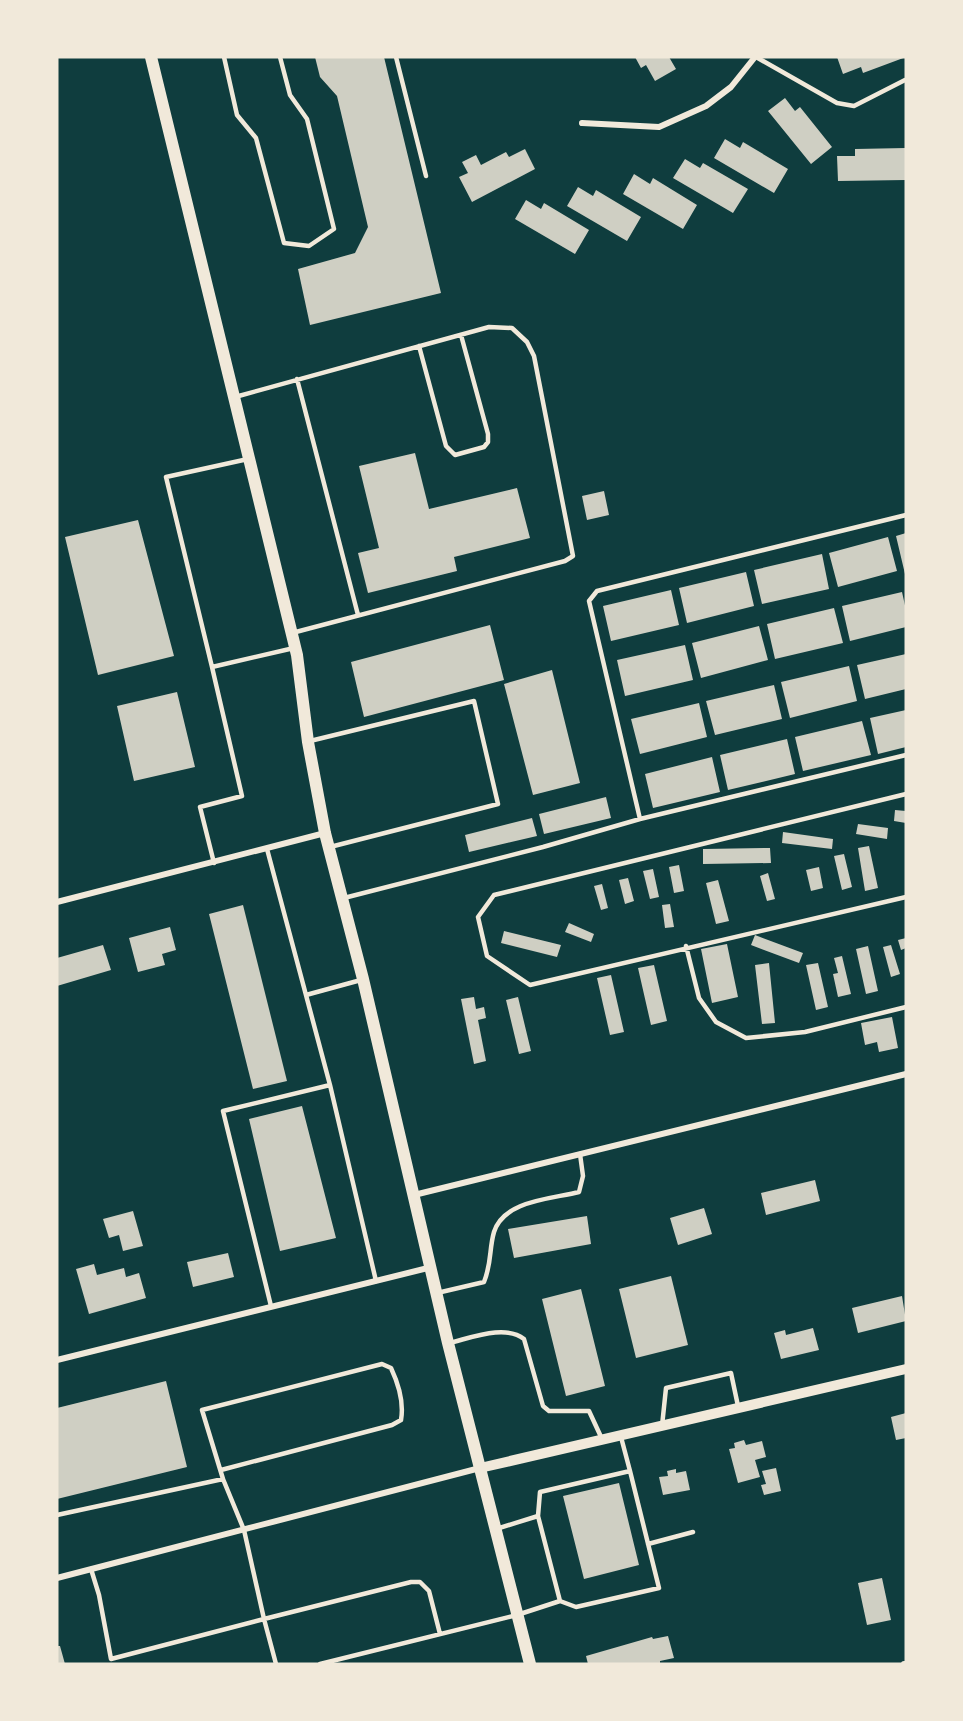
<svg xmlns="http://www.w3.org/2000/svg" width="963" height="1721" font-family="Rubik,sans-serif">
	<style>
		.building { fill: #cfcfc3 }
		.lines { fill: none; stroke-linecap: round; stroke-linejoin: round }
		.service { stroke: #f1e9da; stroke-width: 4.5 }
		.minor { stroke: #f1e9da; stroke-width: 6 }
		.tertiary { stroke: #f1e9da; stroke-width: 10 }
		.secondary { stroke: #f1e9da; stroke-width: 12 }
	</style>
	<rect width="100%" height="100%" fill="#0f3d3e"/>
	<path class="building" d="M315,57H384L441,293L310,325L298,269L355,253L368,227L337,96L320,77Z
		M635,57H669L676,69L655,81L646,65L641,68Z
		M837,57H906L863,73L861,67L843,74Z
		M785,98L795,111L800,107L832,147L811,164L768,111Z
		M725,139L740,148L743,142L788,169L774,193L714,158Z
		M906,148V180L838,181L837,156H855V149Z
		M525,149L535,169L472,202L459,177L468,173L462,162L476,155L481,165L506,152L509,157Z
		M685,159L700,168L703,163L748,189L733,213L673,178Z
		M634,174L650,184L653,178L697,205L683,229L623,194Z
		M578,187L593,196L596,190L641,217L627,241L567,206Z
		M526,200L541,209L544,203L589,230L575,254L515,219Z
		M415,453L429,509L517,488L530,538L454,557L457,571L368,593L358,553L379,548L359,466Z
		M604,491L609,515L587,520L582,496Z
		M138,520L174,656L98,675L65,537Z
		M906,533V573L905,574L896,536Z
		M888,537L897,571L838,587L829,553Z
		M822,554L829,589L762,604L754,570Z
		M746,572L754,606L687,623L679,588Z
		M671,590L679,625L611,641L603,606Z
		M902,592L906,610V627L850,641L842,606Z
		M834,608L843,643L775,659L767,624Z
		M490,625L504,680L364,717L351,662Z
		M759,626L768,660L701,678L692,643Z
		M685,645L693,680L625,696L617,660Z
		M906,654V689L865,699L857,665Z
		M849,666L857,701L790,718L781,682Z
		M552,670L580,783L533,795L504,684Z
		M774,685L782,719L715,735L706,701Z
		M177,692L195,767L134,781L117,706Z
		M699,703L707,737L640,754L631,719Z
		M906,710V747L878,754L870,718Z
		M862,721L871,755L803,771L795,737Z
		M787,739L795,774L728,790L720,755Z
		M712,757L720,792L653,808L645,774Z
		M606,797L611,818L544,834L539,814Z
		M895,810L906,811V823L894,821Z
		M532,818L537,836L469,852L465,835Z
		M858,824L888,828L887,839L856,834Z
		M783,832L833,839L832,849L782,843Z
		M869,846L878,888L865,891L858,848Z
		M770,848L771,863L703,864V849Z
		M844,854L852,887L842,890L834,856Z
		M679,865L684,891L674,893L669,867Z
		M819,867L823,888L811,891L806,870Z
		M653,869L659,897L650,899L643,871Z
		M768,873L775,899L767,901L760,876Z
		M628,878L634,901L625,904L619,880Z
		M718,880L729,921L716,924L706,883Z
		M602,884L608,908L601,910L594,886Z
		M670,904L674,927L665,928L662,905Z
		M243,905L287,1081L253,1089L209,914Z
		M569,923L594,934L591,942L565,932Z
		M170,927L176,950L162,954L165,965L138,972L129,938Z
		M504,931L561,945L557,957L501,943Z
		M755,935L803,953L799,963L751,945Z
		M906,938V948L901,950L898,940Z
		M727,944L738,997L712,1003L701,949Z
		M103,945L111,970L57,986V958Z
		M891,945L900,974L891,977L883,947Z
		M868,946L878,991L866,994L856,949Z
		M842,956L851,994L838,997L833,974L838,973L834,958Z
		M769,963L775,1023L762,1024L755,965Z
		M818,963L828,1007L816,1010L806,965Z
		M654,965L667,1021L651,1025L638,968Z
		M611,975L624,1032L610,1035L597,978Z
		M474,997L476,1009L484,1007L486,1018L478,1020L486,1061L474,1064L461,999Z
		M518,997L531,1051L519,1054L506,1000Z
		M892,1017L898,1048L879,1052L877,1042L865,1045L861,1023Z
		M302,1106L336,1238L280,1251L249,1119Z
		M815,1180L820,1201L766,1215L761,1193Z
		M704,1208L712,1234L678,1245L670,1218Z
		M133,1211L143,1246L123,1251L119,1235L109,1238L103,1219Z
		M587,1216L591,1244L514,1258L508,1229Z
		M228,1253L234,1277L193,1287L187,1262Z
		M94,1264L97,1275L124,1268L126,1277L139,1273L146,1298L89,1314L76,1269Z
		M671,1276L688,1345L636,1358L619,1289Z
		M581,1289L605,1386L566,1396L542,1299Z
		M902,1296L906,1321L858,1333L852,1308Z
		M813,1328L819,1350L781,1359L774,1333L785,1330L786,1335Z
		M166,1381L187,1467L57,1499V1408Z
		M906,1413V1438L896,1440L891,1417Z
		M744,1440L746,1445L762,1441L766,1457L755,1460L760,1477L738,1483L729,1449L735,1448L734,1443Z
		M776,1468L781,1491L764,1495L761,1485L766,1484L762,1471Z
		M676,1469V1473L686,1471L690,1490L663,1495L659,1477L668,1476L667,1471Z
		M619,1483L639,1565L584,1579L563,1496Z
		M882,1578L891,1620L867,1625L858,1583Z
		M668,1636L674,1658L660,1661V1664H588L586,1656L652,1637L653,1639Z
		M57,1646H60L65,1664H57Z"/>
	<g class="lines">
		<path class="service" d="M224,57L237,115L256,138L284,243L309,246L334,229L307,119L290,95L280,57
			M396,57L426,176
			M756,57L837,103L854,106L905,80
			M419,346L446,446L455,455L484,447L488,442V434L461,335
			M297,379L358,615
			M235,397L489,327L512,328L527,342L534,356L573,556L565,561L292,633
			M212,667L166,477L248,459
			M310,741L474,701L498,804L330,847
			M906,794L494,895L478,917L487,956L530,985L906,897
			M640,819L589,601L597,591L906,515
			M267,849L330,1085L223,1111L271,1306
			M214,863L200,807L242,796L212,667L294,648
			M344,898L543,847L640,819L906,755
			M686,946L699,998L716,1022L746,1038L805,1032L906,1007
			M306,995L361,980
			M330,1085L376,1281
			M437,1293L484,1282C492,1262 489,1249 494,1232C504,1200 552,1199 579,1192L583,1176L580,1154
			M449,1343C471,1338 505,1324 524,1339L543,1406L549,1411H589L602,1439
			M662,1426L666,1388L731,1373L738,1406
			M221,1470L392,1425L401,1420C404,1403 398,1383 391,1368L382,1364L202,1410L223,1479
			M57,1515L223,1479L244,1530L264,1619L111,1659L99,1595L91,1569
			M538,1516L540,1492L630,1471L621,1437
			M648,1544L693,1532
			M560,1601L576,1607L659,1588L630,1471
			M276,1664L264,1619L411,1582H420L429,1591L440,1634
			M320,1664L517,1615L560,1601L538,1516L496,1529"/>
		<path class="minor" d="M582,123L659,127L706,106L731,87L755,57
			M57,902L325,833
			M414,1195L906,1074
			M57,1360L432,1267
			M57,1578L480,1468
			M904,1664H906"/>
		<path class="tertiary" d="M480,1468L906,1369"/>
		<path class="secondary" d="M151,57L297,655L308,742L325,833L363,979L448,1343L530,1664"/>
	</g>
	<rect width="963" height="1721" fill="none" stroke="#f1e9da" stroke-width="117"/>
</svg>
